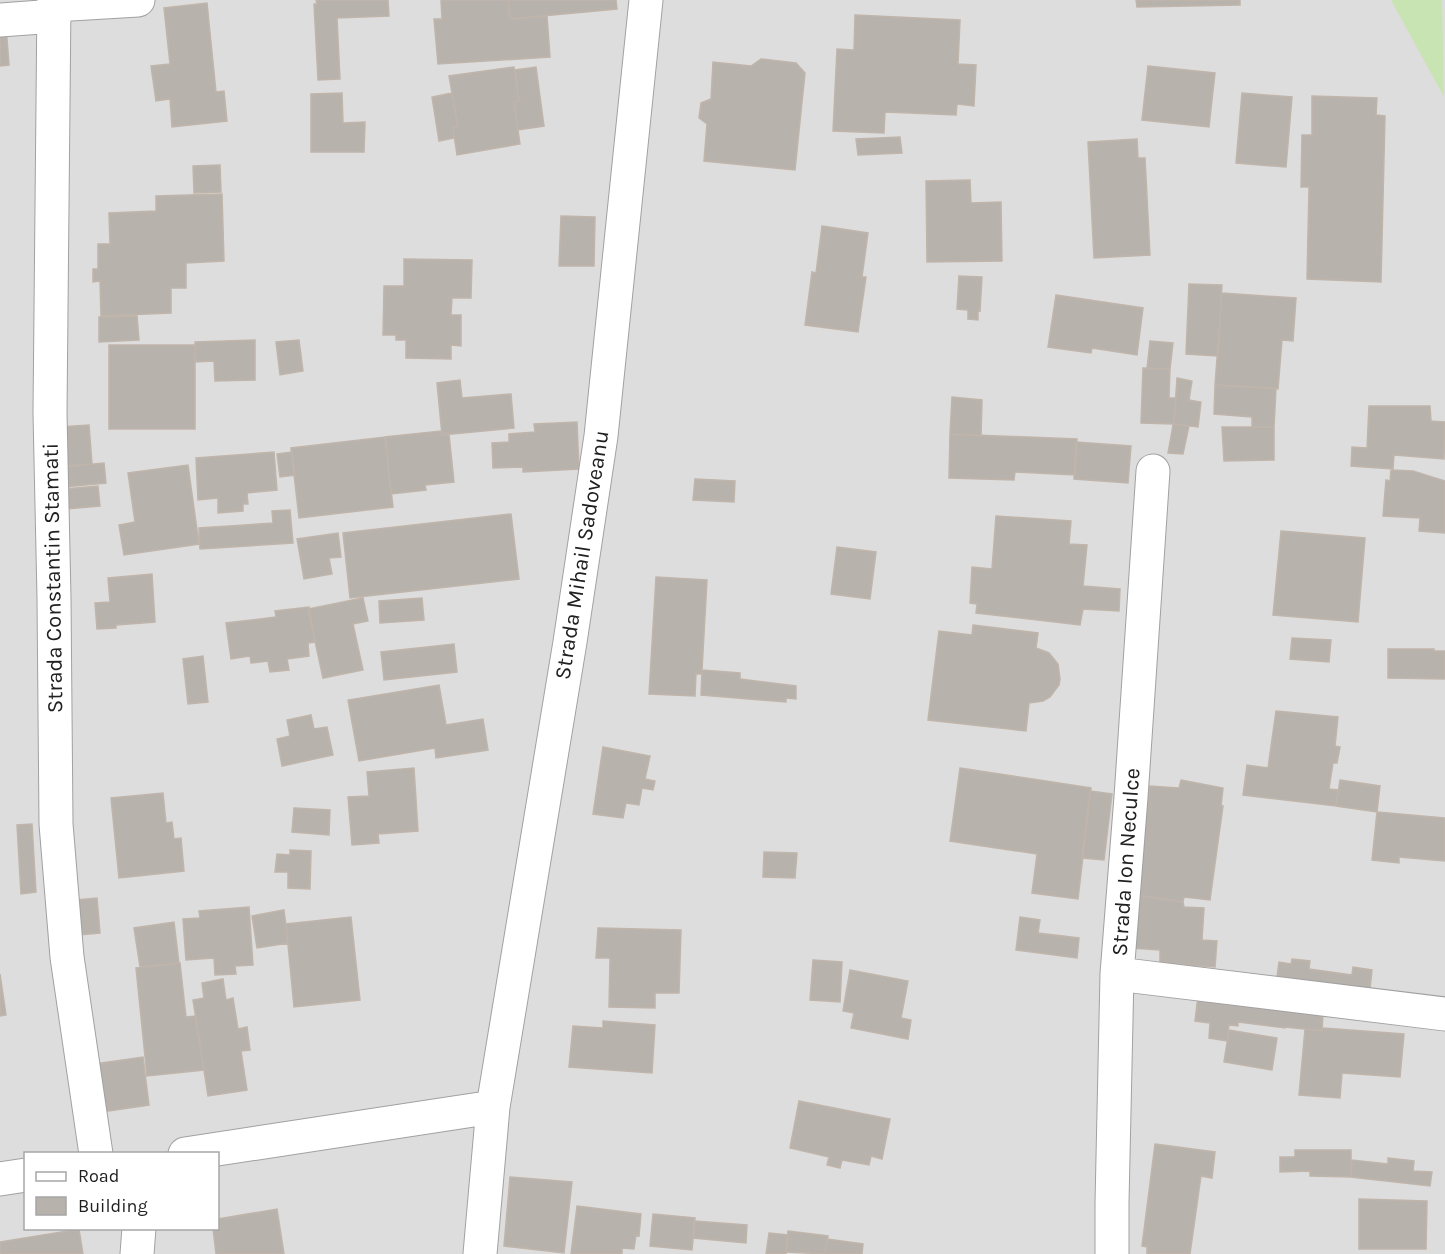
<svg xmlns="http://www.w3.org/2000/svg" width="1445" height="1254" font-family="Karla,sans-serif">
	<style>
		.residential { fill: #dedddd; fill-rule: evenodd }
		.grass { fill: #c9e4b3 }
		.building { fill: #b8b2ad; stroke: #c0b5ab; stroke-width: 1.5 }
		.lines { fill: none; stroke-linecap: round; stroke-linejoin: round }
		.minor-casing { stroke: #a1a1a1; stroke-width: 35 }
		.minor { stroke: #fff; stroke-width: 33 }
		.labels { text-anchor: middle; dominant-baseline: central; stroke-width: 5; stroke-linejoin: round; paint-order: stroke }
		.street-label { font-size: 22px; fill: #202020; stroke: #fff }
	</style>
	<rect width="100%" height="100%" fill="#efede7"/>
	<path class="residential" d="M0,0H1445V1254H0ZM26,1154H218V1228H26Z"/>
	<path class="grass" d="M1391,0H1442L1444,97Z"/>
	<path class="building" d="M316,0H388L389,16L337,18L340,79L318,80L314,4H317Z
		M441,0H508L510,19L547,16L550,57L438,64L434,19H442Z
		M508,0H616L617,9L510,19Z
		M1136,0H1240V5L1137,7Z
		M207,3L216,92L224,91L227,121L172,127L170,99L156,101L151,66L170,64L164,8Z
		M855,15L960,20L958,64L976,65L974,106L957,104L956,115L885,112L884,133L833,131L837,49L854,50Z
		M6,26L9,65L0,66V27Z
		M761,59L796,63L805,73L795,170L704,161L707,124L699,118L701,103L711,99L713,62L751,66Z
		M1148,66L1215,73L1209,127L1142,120Z
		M514,67L519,101L514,102L520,144L457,155L453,128L458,127L449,76Z
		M536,67L544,126L518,130L514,102L519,101L515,70Z
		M342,93L343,123L365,122L364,152H311V94Z
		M452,93L458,127L453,128L454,138L439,141L432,97Z
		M1242,93L1292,97L1286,167L1236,163Z
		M1312,96L1377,98L1376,115L1385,116L1381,282L1307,279L1309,187H1301L1302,135H1312Z
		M900,137L902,153L858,155L856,139Z
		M1137,139L1138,158H1145L1150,255L1094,258L1088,142Z
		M220,165L221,192L194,193L193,166Z
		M970,180L971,203L1001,202L1002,261L927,262L926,181Z
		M222,194L224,261L186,263V288H171V313L101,316L100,281L93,282V269H98V244H110L109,213L156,211V196Z
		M561,216L595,217L594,266H559Z
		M822,226L868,233L862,277H866L858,332L805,325L812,272L816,273Z
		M404,259L472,260L471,298H452L451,315H461V346L451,345V359L406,358V340H396V335H383L384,286H404Z
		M959,276L982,277L980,311L978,310V320L968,319V310L957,309Z
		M1189,284L1222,285L1218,356L1186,354Z
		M1222,293L1296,298L1293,341L1282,340L1278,389L1215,385Z
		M1056,295L1143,308L1137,355L1092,348L1091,353L1048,347Z
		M137,316L139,340L99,342V317Z
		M255,340V380L215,381L214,361L195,362V342Z
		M299,340L303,371L280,375L276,342Z
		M1150,341L1173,343L1170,369H1147Z
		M109,345H195V429H109Z
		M1143,368L1170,369L1169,398H1176L1174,424L1141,423Z
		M1177,378L1192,381L1189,400L1201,402L1198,427L1174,424Z
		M460,380L462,398L511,394L514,428L442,435L437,383Z
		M1215,385L1276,388L1274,427H1252V417L1214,414Z
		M952,397L982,400L981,436L950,434Z
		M1369,406H1430L1431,421L1445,422L1444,459L1394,455L1393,469L1351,466L1352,447L1367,448Z
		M577,422L579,469L523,472V467L493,468L492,443L509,442V434L535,432L534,424Z
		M1174,424L1189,426L1183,454L1168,453L1173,425Z
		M89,425L92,464L64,466L59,427Z
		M1222,427H1274V460L1224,461Z
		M441,431L442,435L449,434L454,482L425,485L426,490L391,494L385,437Z
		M950,434L1077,439L1075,475L1015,472L1014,480L949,478Z
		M385,437L393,507L299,518L291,448Z
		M1076,442L1131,446L1128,483L1074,479Z
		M274,452L277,490L247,493L248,504H243V511L218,513V498L198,500L196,458Z
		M292,452L295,475L280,477L277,454Z
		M104,463L106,483L65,487L63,467Z
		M188,465L199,544L124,555L119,525L135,522L128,473Z
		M1391,470L1413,471L1445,481V533L1419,531L1420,518L1383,516L1386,480L1390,481Z
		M695,479L735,481L734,502L693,500Z
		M98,486L100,506L66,509L65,489Z
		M290,510L293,543L200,549L199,528L273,523L272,511Z
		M511,514L519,579L350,598L343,533Z
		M996,516L1071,521L1069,544L1087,545L1083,586L1120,589L1119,611L1083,609L1080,625L976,613L977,604L970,603L972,567L992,569Z
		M1281,531L1365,538L1358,622L1273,615Z
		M338,533L341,557L329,558L332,574L304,579L297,539Z
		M837,547L876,552L870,599L831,594Z
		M152,574L155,622L116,625V628L97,629L95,603L110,602L108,578Z
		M656,577L707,580L702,670V674H696L695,696L649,694Z
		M363,598L368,621L353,624L363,670L323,678L308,609Z
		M422,598L424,620L380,623L379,601Z
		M309,607L315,642L308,643L309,656L287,659L289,670L270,672L268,661L251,663L250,656L231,659L226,623L276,617L275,611Z
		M973,625L1038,633L1036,648L1049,653L1058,664L1060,679L1059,685L1050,697L1043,701L1029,703L1026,731L928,720L939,631L972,635Z
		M1292,638L1331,640L1329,662L1290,659Z
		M454,644L457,672L384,680L381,652Z
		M1388,649H1434V651H1445V679L1388,678Z
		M203,656L208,702L188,704L183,659Z
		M702,670L740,673V679L796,686V699L786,698V702L701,695Z
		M439,685L446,725L483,719L488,750L436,758L435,748L359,761L348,700Z
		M1276,711L1338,717L1335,746L1340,747L1337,763H1333L1329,789L1338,790L1336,806L1243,795L1247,765L1268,768Z
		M311,715L314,729L327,727L333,755L282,766L277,739L290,736L287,720Z
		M603,747L650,756L645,779L655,781L653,790L642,788L639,805L626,803L623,818L593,814Z
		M414,768L418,831L378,834L379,843L352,845L348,797L369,796L367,772Z
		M960,768L1091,788L1078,899L1032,893L1037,854L950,841Z
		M1181,780L1223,788L1221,806H1223L1210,900L1184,897L1183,902L1136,895L1150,786L1179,788Z
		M1340,780L1380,786L1377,812L1336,806Z
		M1090,791L1112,794L1104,860L1082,858Z
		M163,793L166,823L172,822L174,839L181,838L184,871L119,878L111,798Z
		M294,808L330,810L329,835L292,832Z
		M1377,812L1445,818V861L1399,857V863L1372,860Z
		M32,824L36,892L21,894L17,825Z
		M290,850L311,851L310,889L288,888V872H275L277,854L290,855Z
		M764,852L797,853L795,878L763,877Z
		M1136,895L1183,902L1184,907L1204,908L1202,940L1217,941L1215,967L1160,963V950L1132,948Z
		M97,898L100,933L79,935L76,900Z
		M249,907L253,965L235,966L236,974L215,975L214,958L186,960L183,919L200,918L199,911Z
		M284,910L288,943L257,948L252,916Z
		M351,917L360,1000L294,1007L286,924Z
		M1020,917L1040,920L1038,933L1079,938L1077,958L1016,950Z
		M174,922L179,963L140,967L134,928Z
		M598,928L681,930L679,993H655V1008L609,1007L610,958H596Z
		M1292,959L1310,961L1309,969L1352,975L1353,967L1372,970L1370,989L1277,977L1279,962L1291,964Z
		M813,960L842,962L840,1002L810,1000Z
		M180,963L186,1017L195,1016L204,1070L147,1076L136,968Z
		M850,970L908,981L901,1018L911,1020L908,1039L851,1028L854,1013L843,1011Z
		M0,974L6,1015L0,1016Z
		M223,979L226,1000L233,998L238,1029L247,1027L250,1050L241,1051L247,1090L208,1096L193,1000L204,998L202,983Z
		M1198,996L1323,1015L1322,1031L1285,1027V1028L1238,1022V1026L1229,1025L1227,1041L1209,1038L1210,1023L1195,1021Z
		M603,1021L655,1025L652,1073L569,1067L573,1026L603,1028Z
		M1323,1028L1404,1034L1400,1077L1342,1073L1340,1098L1299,1095L1305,1029L1322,1031Z
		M1229,1030L1277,1038L1272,1070L1224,1062Z
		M143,1057L149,1105L102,1112L95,1064Z
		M799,1101L890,1119L882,1159L871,1156L869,1165L842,1160L840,1168L827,1165L829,1157L790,1148Z
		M1155,1144L1215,1152L1212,1178L1201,1176L1190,1254H1147V1247L1142,1246Z
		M1295,1150H1351V1177L1310,1176V1171L1280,1172V1157H1295Z
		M1388,1158L1414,1161L1413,1171L1432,1172L1430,1186L1351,1177L1352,1160L1388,1164Z
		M510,1177L572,1182L564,1253L504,1246Z
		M1359,1199L1427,1201L1426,1249H1359Z
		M577,1206L641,1214L639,1236L636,1235L634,1249L622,1248V1254H571Z
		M277,1209L284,1254H216L213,1228H218V1219Z
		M653,1214L695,1218L692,1250L650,1246Z
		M694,1221L747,1225L746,1243L693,1238Z
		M79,1229L83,1254H0V1242Z
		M788,1231L828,1236L825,1254L786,1252Z
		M769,1233L788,1235L786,1254H766Z
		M827,1239L863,1244L862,1254H825Z"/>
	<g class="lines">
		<g class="minor-casing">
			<path id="minor" d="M54,0L50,413L54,598L56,824L67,957L96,1154
				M54,5L138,0
				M0,20L55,16
				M1117,974L1445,1014
				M185,1154L493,1107
				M0,1179L26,1175
				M137,1254L139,1228
				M480,1254L493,1107L570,642L601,436L646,0
				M1112,1254V1203L1117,974L1131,797L1153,471"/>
		</g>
		<use href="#minor" class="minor"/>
	</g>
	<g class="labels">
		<g class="street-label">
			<text transform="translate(582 555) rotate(-81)">Strada Mihail Sadoveanu</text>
			<text transform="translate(53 578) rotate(-91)">Strada Constantin Stamati</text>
			<text transform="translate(1126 862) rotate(-86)">Strada Ion Neculce</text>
		</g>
	</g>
	<rect x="24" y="1152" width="195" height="78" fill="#ffffff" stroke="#a6a6a6" stroke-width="1.5"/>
	<rect x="36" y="1172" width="30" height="9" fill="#ffffff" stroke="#a6a6a6" stroke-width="1.5"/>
	<text x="78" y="1182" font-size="18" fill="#202020">Road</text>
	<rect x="36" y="1197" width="30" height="18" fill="#b8b2ad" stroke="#a6a6a6" stroke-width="1.5"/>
	<text x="78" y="1212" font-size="18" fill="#202020">Building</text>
</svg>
